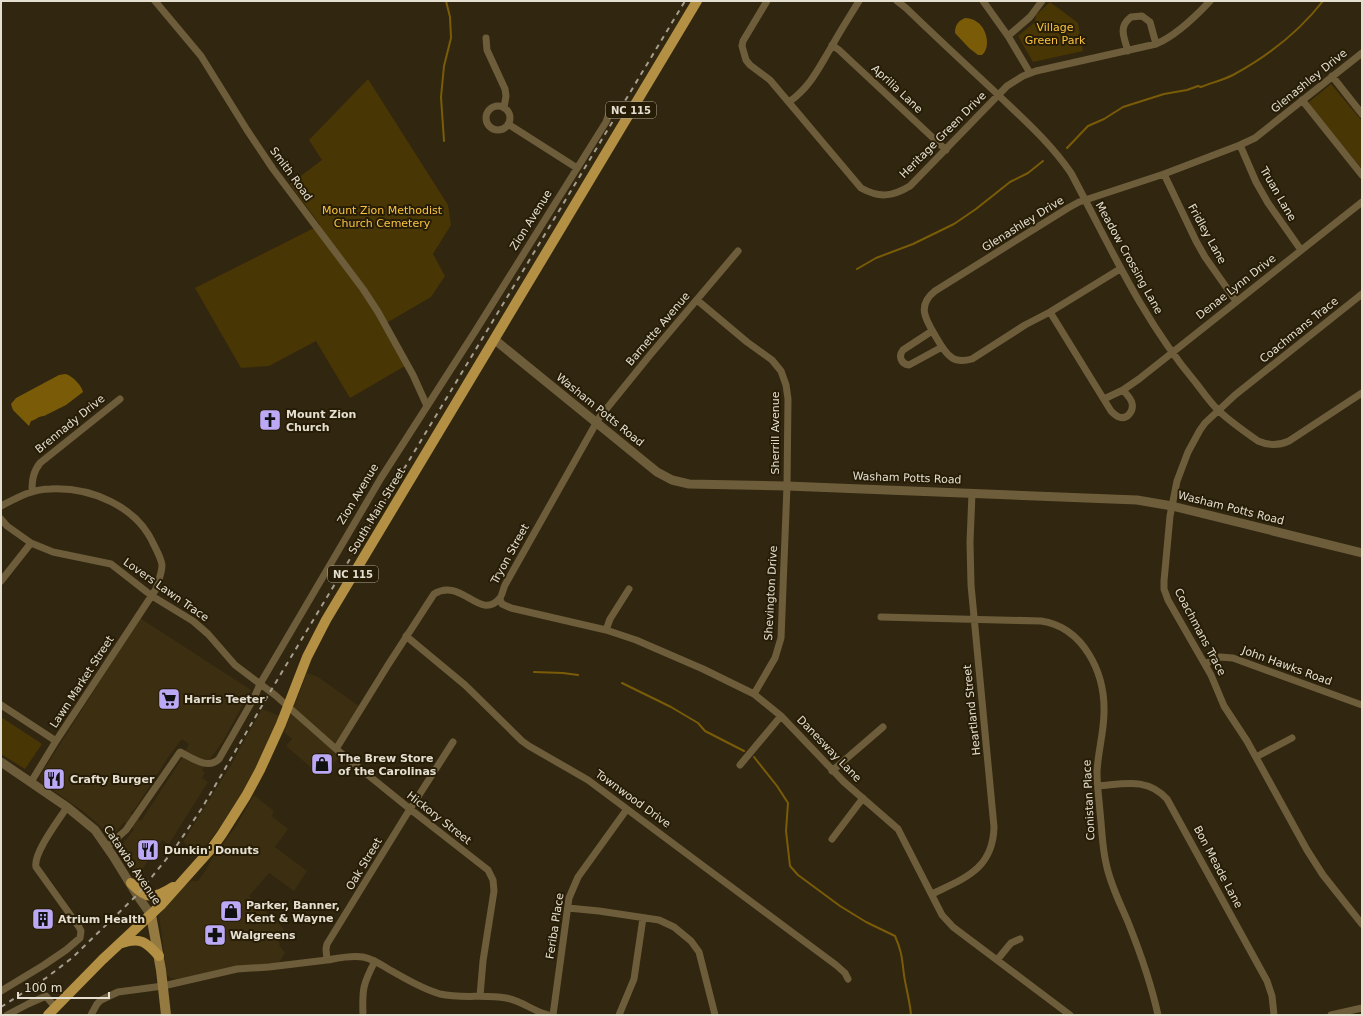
<svg xmlns="http://www.w3.org/2000/svg" width="1363" height="1016" font-family="'DejaVu Sans',sans-serif">
	<style>
		.built { fill: #3c2f11; fill-rule: evenodd }
		.green { fill: #493605 }
		.water { fill: #7a5c08 }
		.lines { fill: none; stroke-linecap: round; stroke-linejoin: round }
		.stream { stroke: #7a5c08; stroke-width: 2 }
		.minor { stroke: #6d5d3a; stroke-width: 7 }
		.tertiary { stroke: #6d5d3a; stroke-width: 9 }
		.secondary { stroke: #947a40; stroke-width: 10 }
		.primary { stroke: #b39043; stroke-width: 10 }
		.rail { stroke: #a69e8d; stroke-width: 2; stroke-dasharray: 5 5; stroke-linecap: butt }
		.labels { text-anchor: middle; dominant-baseline: central; stroke-width: 4; stroke-linejoin: round; paint-order: stroke }
		.shield { fill: #271d06; stroke: #aca594; stroke-width: 1 }
		.shield-label { font-size: 10px; font-weight: bold; fill: #e5dfd1 }
		.park-label { font-size: 11px; fill: #f9c341; stroke: #271d06 }
		.street-label { font-size: 11px; fill: #e5dfd1; stroke: #271d06 }
		.poi-label { font-size: 11px; font-weight: bold; fill: #e5dfd1; stroke: #271d06; text-anchor: start }
	</style>
	<rect width="100%" height="100%" fill="#312610"/>
	<path class="built" d="M140,618L251,690L223,741L202,770L205,772L202,778L208,782L169,844L162,840L137,877L120,848L134,829L124,822L114,834L108,833L83,811L41,782L40,776ZM182,739L189,744L181,760L141,821L130,813L134,810L171,753Z
		M307,673L318,677L359,706L336,742L331,748L340,756L322,777L286,746L292,739L284,732Z
		M262,709L280,716L253,778L226,821L198,854L183,842L231,765Z
		M254,795L274,811L272,816L288,829L275,847L307,871L294,891L269,873L249,896L284,929L279,936L280,938L278,941L280,944L279,945L285,953L278,964L236,966L178,979L171,978L167,975L159,915L166,905L184,886L191,881H198L206,870L210,862L236,826Z"/>
	<path class="green" d="M1050,2L1078,23L1083,51L1033,62L1018,36L1035,22L1036,15Z
		M368,79L448,205L451,225L433,254L445,276L431,297L383,325L405,366L350,398L316,341L269,366L241,368L195,288L320,225L290,184L322,160L309,140Z
		M1331,84L1362,121V169L1310,105L1309,102Z
		M1,717L42,744L25,769L1,754Z"/>
	<path class="water" d="M965,18C969,18 973,19 977,22C987,28 991,48 982,55H978L969,48L955,33C955,25 958,21 965,18Z
		M65,374C72,375 82,386 83,392L66,405L44,416C38,416 36,420 31,421L29,426L13,410L11,404L16,398L59,375Z"/>
	<g class="lines">
		<path class="stream" d="M444,141L441,97L444,66L451,38L450,17L446,1
			M1067,148L1088,126L1104,119L1123,107L1164,94L1187,90L1198,86L1201,87C1211,83 1223,80 1233,75C1268,56 1298,33 1323,1
			M857,269L876,258L913,244L954,224L976,209L1010,182L1028,173L1043,161
			M534,672L563,673L578,675
			M622,683L671,707L698,723L705,731L744,751
			M754,757L777,786L788,803L786,831L790,866L798,875L840,906L866,922L895,936C902,952 902,959 904,975C906,989 910,1001 911,1015"/>
		<path class="minor" d="M155,1L201,56L247,130L273,169L363,289L378,312L413,375L427,406
			M767,1L743,41L742,46L746,60L750,65L770,80L861,188C879,198 892,197 910,186L1007,86L1023,76L1036,71L1156,44C1175,36 1196,16 1210,1
			M897,1L906,8C935,36 964,63 993,90C1021,117 1049,141 1071,173C1110,246 1142,319 1196,383C1203,392 1209,401 1217,409C1229,421 1244,431 1258,441C1269,446 1278,446 1289,441L1362,393
			M983,1L1008,36L1030,73
			M1008,36L1030,17L1042,1
			M486,38L487,50L505,89L506,96L504,108
			M832,45L839,50L946,150
			M1128,51C1124,37 1118,27 1131,17L1142,16L1150,22L1156,44
			M1332,76L1362,114
			M1302,100L1362,175
			M789,102C811,86 818,69 832,46C840,31 850,16 859,1
			M486 118a12 12 0 1 1 24 0a12 12 0 1 1-24 0Z
			M508,124L577,168
			M1240,145L1256,182L1268,203L1301,250
			M1164,174L1196,241L1205,257L1236,301
			M1120,269L1050,312L1025,325L972,359C965,361 957,362 951,357C945,353 940,344 936,337C926,320 916,306 935,291L1068,208L1079,202L1164,174L1240,145L1255,138L1362,53
			M1362,294L1235,395L1205,423L1200,430L1188,452L1177,481L1170,516L1164,581V589L1168,600L1211,675L1224,706L1247,741L1307,850L1323,875L1362,924
			M697,300L747,342L772,360L781,371L786,385L788,399L787,486L781,638L775,658L754,694
			M1050,312L1111,411C1113,413 1116,416 1119,417C1127,420 1134,411 1132,403C1131,398 1126,394 1123,390
			M932,331L903,350C898,356 901,364 909,365L942,347
			M1104,399L1123,390L1139,379L1362,202
			M32,492C32,480 33,472 40,463L120,399
			M1,506C17,498 32,489 50,489C91,487 137,506 154,545C157,551 161,558 162,565C162,573 158,582 156,589L56,741L31,782
			M1,519L7,526L31,543L53,552L111,564L152,596L193,621L208,634L235,665L275,695L336,749L410,809L488,870L493,880L494,891L483,961L480,996
			M1,581L31,543
			M500,599L502,604L511,608L606,630L636,640L703,669L754,694L781,716L844,782L898,829L942,915L953,927L1070,1015
			M881,617L1041,621C1083,627 1105,672 1104,712C1104,732 1098,751 1097,772C1097,785 1099,799 1100,812C1102,829 1102,846 1106,863C1110,884 1120,903 1128,922C1140,952 1151,983 1158,1015
			M606,630L610,619L629,589
			M406,636L465,685L522,741L529,746L588,780L836,965L845,973L848,979
			M1205,664L1220,657L1233,658L1362,705
			M1,705L56,741
			M336,749L388,665L434,594C461,577 480,621 499,599C502,597 503,589 505,585L599,418L650,355L738,251
			M1256,757L1292,738
			M740,765L781,716
			M832,771L883,727
			M1098,786C1124,784 1147,777 1167,799L1267,981L1272,996L1274,1015
			M832,839L863,798
			M107,847L126,830L180,752C192,758 208,770 219,759L254,698L260,684L381,478L476,330L606,122L611,108
			M932,894C965,878 993,869 994,827L971,585L970,542L972,493
			M568,908L599,911L659,920L674,927L691,941L699,952L715,1015
			M327,960C339,958 351,955 363,957C373,959 382,965 390,970C406,979 422,989 440,994C462,999 484,994 506,998C522,1001 533,1011 548,1015
			M997,960L1011,943L1020,939
			M1,991L44,965L66,950L80,938L81,931L79,927L36,867C33,853 59,820 67,807
			M7,1015L28,1004L46,996L55,1007
			M91,1015L97,1004L101,1000L118,992L163,986L237,969L269,967L327,960L326,949L327,944L405,817L453,742
			M363,1015C362,989 363,984 375,961
			M553,1015L569,898L578,877L627,809
			M619,1015L634,979L643,918
			M1331,1015L1362,1008"/>
		<path class="tertiary" d="M495,340L657,472L672,480L689,484L787,486L1137,500L1172,506L1362,553
			M1,762L67,807L95,830L113,856L137,895L151,915"/>
		<path class="secondary" d="M151,915L161,970L166,1015"/>
		<path class="primary" d="M131,883C147,900 154,899 173,887
			M122,943C141,937 146,942 159,956
			M48,1015L102,960L162,904L212,848L222,834L246,796L260,770L281,724L307,657L326,620L697,1"/>
		<path class="rail" d="M1,1007L46,978L72,958L137,895L173,851L202,808L270,692L685,1"/>
	</g>
	<defs>
		<g id="church-square" transform="scale(1.15)"><rect x="-9" y="-9" width="18" height="18" rx="4" fill="#bca9f5" stroke="#271d06"/><path d="M-1.2-6h2.4v3.5h3.3v2.4h-3.3V6h-2.4V-.1h-3.3v-2.4h3.3Z" fill="#111"/></g>
		<g id="supermarket-square" transform="scale(1.15)"><rect x="-9" y="-9" width="18" height="18" rx="4" fill="#bca9f5" stroke="#271d06"/><path d="M-6-5.5h2.5l.6 2H6L4.5 2H-2.5L-4.4-4H-6ZM-1.5 3.2a1.3 1.3 0 1 0 .1 0ZM3 3.2a1.3 1.3 0 1 0 .1 0Z" fill="#111"/></g>
		<g id="shop-square" transform="scale(1.15)"><rect x="-9" y="-9" width="18" height="18" rx="4" fill="#bca9f5" stroke="#271d06"/><path d="M-5-2.5h2.3a2.7 3.5 0 0 1 5.4 0H5L5.5 6h-11ZM-1.5-2.5h3a1.5 2.3 0 0 0-3 0Z" fill="#111"/></g>
		<g id="restaurant-square" transform="scale(1.15)"><rect x="-9" y="-9" width="18" height="18" rx="4" fill="#bca9f5" stroke="#271d06"/><path d="M-5-6h1v4h1v-4h1v4h1v-4h1v5L-1.5 .5V6h-2V.5L-5-1ZM5-6V6H3V1.5H1.5Q1.5-4 5-6Z" fill="#111"/></g>
		<g id="building-square" transform="scale(1.15)"><rect x="-9" y="-9" width="18" height="18" rx="4" fill="#bca9f5" stroke="#271d06"/><path d="M-4-6H4V6H1V3H-1V6H-4ZM-2.5-4.3h1.7v1.8h-1.7ZM.8-4.3h1.7v1.8H.8ZM-2.5-1h1.7V.8h-1.7ZM.8-1h1.7V.8H.8Z" fill="#111"/></g>
		<g id="pharmacy-square" transform="scale(1.15)"><rect x="-9" y="-9" width="18" height="18" rx="4" fill="#bca9f5" stroke="#271d06"/><path d="M-2-6h4v4h4v4h-4v4h-4v-4h-4v-4h4Z" fill="#111"/></g>
	</defs>
	<g fill-rule="evenodd">
		<use href="#church-square" x="270" y="420"/>
		<use href="#supermarket-square" x="169" y="699"/>
		<use href="#shop-square" x="322" y="764"/>
		<use href="#restaurant-square" x="54" y="779"/>
		<use href="#restaurant-square" x="148" y="850"/>
		<use href="#shop-square" x="231" y="911"/>
		<use href="#building-square" x="43" y="919"/>
		<use href="#pharmacy-square" x="215" y="935"/>
	</g>
	<g class="labels">
		<g class="shield">
			<rect x="606" y="102" width="50" height="16" rx="3"/>
			<rect x="328" y="566" width="50" height="16" rx="3"/>
		</g>
		<g class="shield-label">
			<text x="631" y="110">NC 115</text>
			<text x="353" y="574">NC 115</text>
		</g>
		<g class="park-label">
			<text x="1055" y="27">Village<tspan x="1055" dy="13">Green Park</tspan></text>
			<text x="382" y="210">Mount Zion Methodist<tspan x="382" dy="13">Church Cemetery</tspan></text>
		</g>
		<g class="street-label">
			<text transform="translate(1309 81) rotate(-39)">Glenashley Drive</text>
			<text transform="translate(897 89) rotate(43)">Aprilia Lane</text>
			<text transform="translate(943 135) rotate(-45)">Heritage Green Drive</text>
			<text transform="translate(291 174) rotate(54)">Smith Road</text>
			<text transform="translate(1278 194) rotate(60)">Truan Lane</text>
			<text transform="translate(531 220) rotate(-58)">Zion Avenue</text>
			<text transform="translate(1023 224) rotate(-32)">Glenashley Drive</text>
			<text transform="translate(1207 234) rotate(61)">Fridley Lane</text>
			<text transform="translate(1129 258) rotate(61)">Meadow Crossing Lane</text>
			<text transform="translate(1236 287) rotate(-38)">Denae Lynn Drive</text>
			<text transform="translate(658 329) rotate(-50)">Barnette Avenue</text>
			<text transform="translate(1299 330) rotate(-39)">Coachmans Trace</text>
			<text transform="translate(600 410) rotate(39)">Washam Potts Road</text>
			<text transform="translate(70 424) rotate(-39)">Brennady Drive</text>
			<text transform="translate(775 433) rotate(-90)">Sherrill Avenue</text>
			<text transform="translate(907 478) rotate(2)">Washam Potts Road</text>
			<text transform="translate(358 494) rotate(-59)">Zion Avenue</text>
			<text transform="translate(1231 508) rotate(14)">Washam Potts Road</text>
			<text transform="translate(377 511) rotate(-59)">South Main Street</text>
			<text transform="translate(510 554) rotate(-61)">Tryon Street</text>
			<text transform="translate(166 590) rotate(35)">Lovers Lawn Trace</text>
			<text transform="translate(771 593) rotate(-87)">Shevington Drive</text>
			<text transform="translate(1200 632) rotate(62)">Coachmans Trace</text>
			<text transform="translate(1287 666) rotate(20)">John Hawks Road</text>
			<text transform="translate(82 682) rotate(-57)">Lawn Market Street</text>
			<text transform="translate(972 710) rotate(-96)">Heartland Street</text>
			<text transform="translate(829 749) rotate(46)">Danesway Lane</text>
			<text transform="translate(633 799) rotate(36)">Townwood Drive</text>
			<text transform="translate(1089 800) rotate(-93)">Conistan Place</text>
			<text transform="translate(439 818) rotate(38)">Hickory Street</text>
			<text transform="translate(364 864) rotate(-59)">Oak Street</text>
			<text transform="translate(132 865) rotate(56)">Catawba Avenue</text>
			<text transform="translate(1218 867) rotate(62)">Bon Meade Lane</text>
			<text transform="translate(555 926) rotate(-81)">Feriba Place</text>
		</g>
		<g class="poi-label">
			<text x="286" y="414">Mount Zion<tspan x="286" dy="13">Church</tspan></text>
			<text x="184" y="699">Harris Teeter</text>
			<text x="338" y="758">The Brew Store<tspan x="338" dy="13">of the Carolinas</tspan></text>
			<text x="70" y="779">Crafty Burger</text>
			<text x="164" y="850">Dunkin' Donuts</text>
			<text x="246" y="905">Parker, Banner,<tspan x="246" dy="13">Kent &amp; Wayne</tspan></text>
			<text x="58" y="919">Atrium Health</text>
			<text x="230" y="935">Walgreens</text>
		</g>
	</g>
	<rect width="1363" height="1016" fill="none" stroke="#e5dfd1" stroke-width="4"/>
	<path d="M18 992v6h91v-6" fill="none" stroke="#e5dfd1" stroke-width="2"/>
	<text x="24" y="992" font-size="12" fill="#e5dfd1" stroke="#271d06" stroke-width="3" paint-order="stroke">100 m</text>
</svg>
